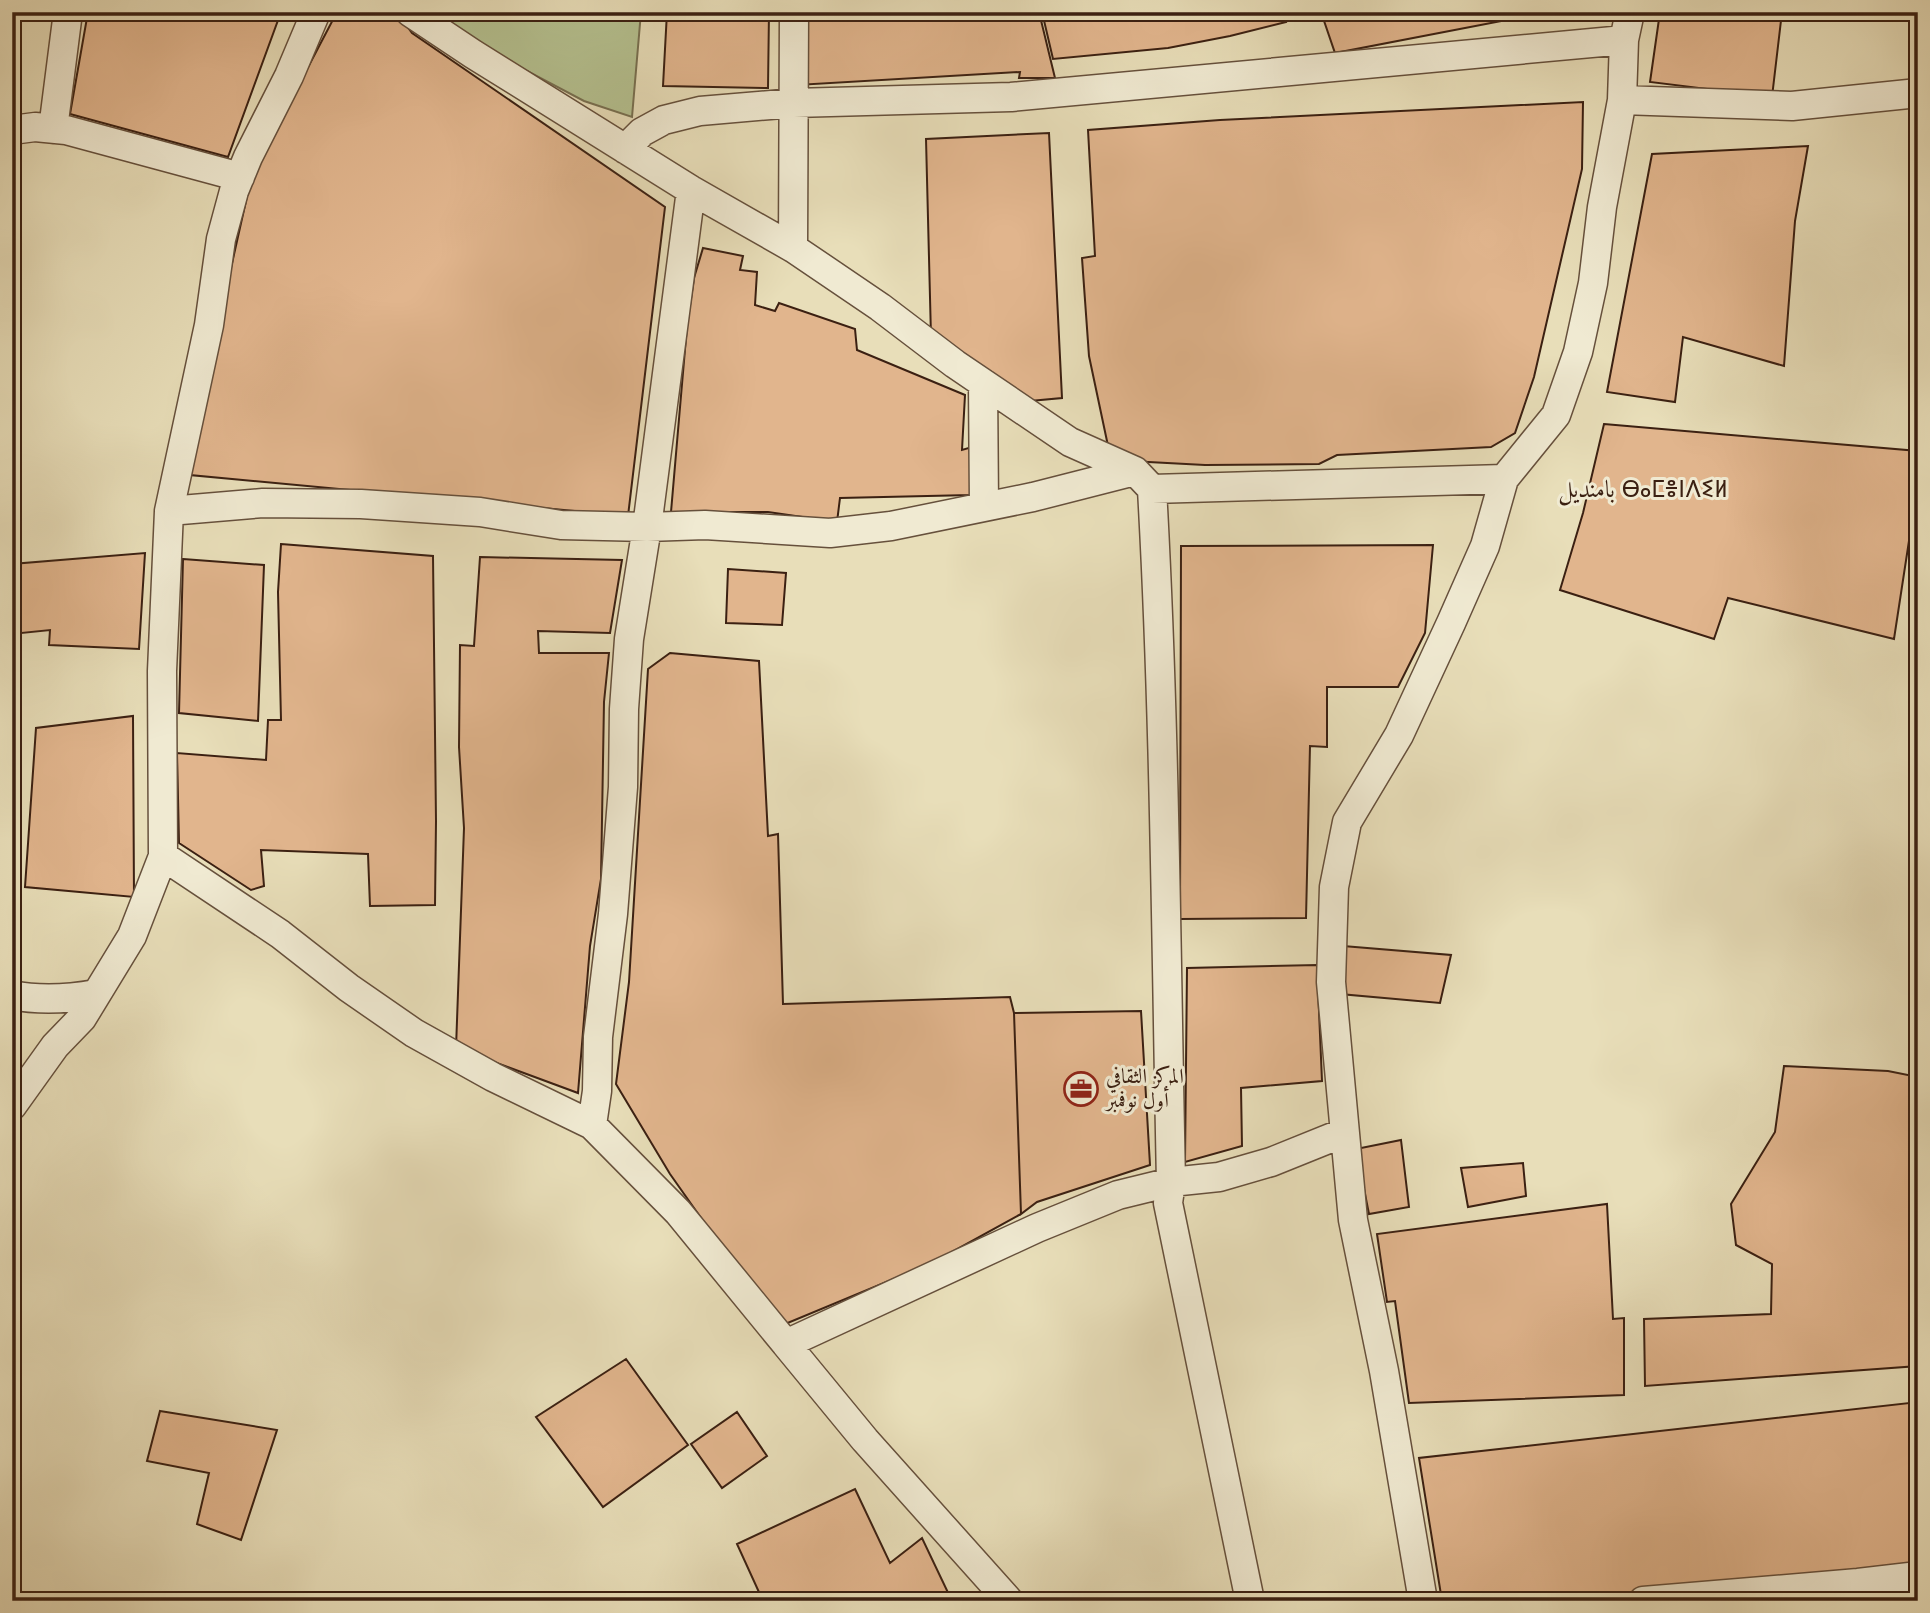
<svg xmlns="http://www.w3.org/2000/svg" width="1930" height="1613" font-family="'Old Standard TT',Amiri,'Noto Sans Tifinagh',serif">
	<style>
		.green { fill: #b5c190; stroke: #787051; stroke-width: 2 }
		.building { fill: #e1b58d; stroke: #3b2012; stroke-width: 2 }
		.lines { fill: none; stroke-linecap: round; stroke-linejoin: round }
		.street-casing { stroke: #66503c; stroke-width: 31 }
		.street { stroke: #f0ead2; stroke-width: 28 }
		.labels { text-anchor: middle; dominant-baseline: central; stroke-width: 6; stroke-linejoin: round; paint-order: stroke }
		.poi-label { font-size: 21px; fill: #3b2012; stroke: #f0ead2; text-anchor: start }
		.quarter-label { font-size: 24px; fill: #3b2012; stroke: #f0ead2 }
	</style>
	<rect width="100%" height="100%" fill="#e8deb9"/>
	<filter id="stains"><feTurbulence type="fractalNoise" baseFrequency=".00286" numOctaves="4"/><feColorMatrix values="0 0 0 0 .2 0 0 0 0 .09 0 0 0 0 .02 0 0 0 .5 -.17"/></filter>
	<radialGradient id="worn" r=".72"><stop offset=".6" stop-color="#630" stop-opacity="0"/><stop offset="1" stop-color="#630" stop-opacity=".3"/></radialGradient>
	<path class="green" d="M426,12H641L632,117L584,101L527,71Z"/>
	<path class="building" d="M88,12H281L228,157L70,114Z
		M337,12H380L404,22L412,33L665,207L628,516L190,475L216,335L252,174Z
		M667,12H769L768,88L663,86Z
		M799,12H1039L1055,78H1019L1020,72L797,85Z
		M1042,12H1283L1286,22L1230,36L1168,48L1053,59Z
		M1321,12H1548L1335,53Z
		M1660,12H1782L1772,97L1650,82Z
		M1583,102L1582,169L1534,377L1515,433L1491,447L1337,455L1319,464L1205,465L1111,460L1089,356L1082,258L1095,256L1088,130L1220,120Z
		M1049,133L1062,398L1019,402L931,337L926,139Z
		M1808,146L1795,221L1784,366L1683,337L1675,402L1607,392L1652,154Z
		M703,248L743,256L740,270L757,272L755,305L775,311L779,303L855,329L857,350L965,395L962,450L972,447L971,495L840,498L837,522L768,512H671L687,326L694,278Z
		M1604,424L1918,451V482L1894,639L1728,598L1714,639L1560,590L1583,513Z
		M281,544L433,556L436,821L435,905L370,906L368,854L261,850L264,886L251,890L179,843L177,753L266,760L268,720H281L278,592Z
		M1433,545L1425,633L1398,687H1327V747L1310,746L1306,918L1180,919L1181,546Z
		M145,553L139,649L49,645L50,630L12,634V564Z
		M480,557L622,560L610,633L538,631L539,653H609L604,702L601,879L590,946L578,1093L456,1048L464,828L459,747L460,645L474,646Z
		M183,559L264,565L258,721L179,713Z
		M728,569L786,573L782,625L726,623Z
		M670,653L759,661L768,836L778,834L783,1004L1010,997L1014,1013L1021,1214L932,1263L778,1327L670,1174L616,1084L629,982L648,669Z
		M133,716L134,897L25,887L36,728Z
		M1343,946L1451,955L1440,1003L1340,994Z
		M1317,965L1322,1081L1241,1088L1242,1146L1185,1162L1187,968Z
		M1141,1011L1150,1165L1037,1202L1021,1214L1014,1013Z
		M1784,1066L1888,1071L1918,1077V1366L1645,1386L1644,1319L1771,1314L1772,1264L1736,1245L1731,1204L1775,1132Z
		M1401,1140L1409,1207L1369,1214L1356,1149Z
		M1523,1163L1526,1196L1468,1207L1461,1168Z
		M1607,1204L1613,1319L1624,1318V1395L1409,1403L1395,1301L1387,1302L1377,1234Z
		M626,1359L688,1445L603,1507L536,1417Z
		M1918,1402V1591L1634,1601H1442L1419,1458Z
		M160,1411L277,1430L241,1540L197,1524L209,1473L147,1461Z
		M737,1412L767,1456L722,1488L691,1444Z
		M855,1489L890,1563L922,1538L952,1601H763L737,1544Z"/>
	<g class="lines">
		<g class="street-casing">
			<path id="street" d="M316,12L289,76L248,157L234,191L221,239L209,325L169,511L263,503L361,504L480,512L561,525L647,527L705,525L830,533L891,526L1033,497L1135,471
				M410,12L473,54L691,190L793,248L880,307L955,364L1070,442L1135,471L1152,489L1504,479L1556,415L1578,352L1593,283L1602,207L1622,100L1624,40L1630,12
				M1622,100L1792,106L1918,93
				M53,129L68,12
				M12,130L35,127L66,130L240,177
				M625,149L642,132L664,120L700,111L794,103L1011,97L1624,40
				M793,248L794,12
				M983,383L984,506
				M1152,489C1165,720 1166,951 1171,1182L1168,1203L1250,1601
				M169,511L162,671L163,856L280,934L349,988L414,1033L493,1077L592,1125L678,1212L786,1344L1037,1228L1118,1195L1171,1182L1219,1177L1271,1162L1343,1133
				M12,995C41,1001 68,999 96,994
				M12,1106L55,1046L82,1018L132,936L163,856
				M592,1125L597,1091L598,1037L613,914L623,787L624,709L629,639L647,527L691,190
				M786,1344L865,1440L1009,1601
				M1423,1601L1384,1371L1353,1220L1331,982L1334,887L1347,822L1399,735L1451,623L1485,546L1504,479
				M1643,1601L1858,1583L1918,1576"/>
		</g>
		<use href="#street" class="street"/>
	</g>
	<defs>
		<g id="office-ring" transform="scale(1.75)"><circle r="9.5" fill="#f0ead2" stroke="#8f2418" stroke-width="1.5"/><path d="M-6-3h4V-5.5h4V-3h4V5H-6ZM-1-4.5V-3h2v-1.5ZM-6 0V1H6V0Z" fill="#8f2418"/></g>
	</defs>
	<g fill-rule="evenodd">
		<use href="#office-ring" x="1081" y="1089"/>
	</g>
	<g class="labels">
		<g class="poi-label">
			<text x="1106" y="1077">المركز الثقافي<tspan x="1106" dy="24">أول نوفمبر</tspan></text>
		</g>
		<g class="quarter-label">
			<text x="1643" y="491">بامنديل ⴱⴰⵎⴻⵏⴷⵉⵍ</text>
		</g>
	</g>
	<rect width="1930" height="1613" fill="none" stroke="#e8deb9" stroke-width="42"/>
	<rect x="14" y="14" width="1902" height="1585" fill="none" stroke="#3b2012" stroke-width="3.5"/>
	<rect x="21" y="21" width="1888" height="1571" fill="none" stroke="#3b2012" stroke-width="2"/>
	<rect width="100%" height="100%" filter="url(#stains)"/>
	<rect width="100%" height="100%" fill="url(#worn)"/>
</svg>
